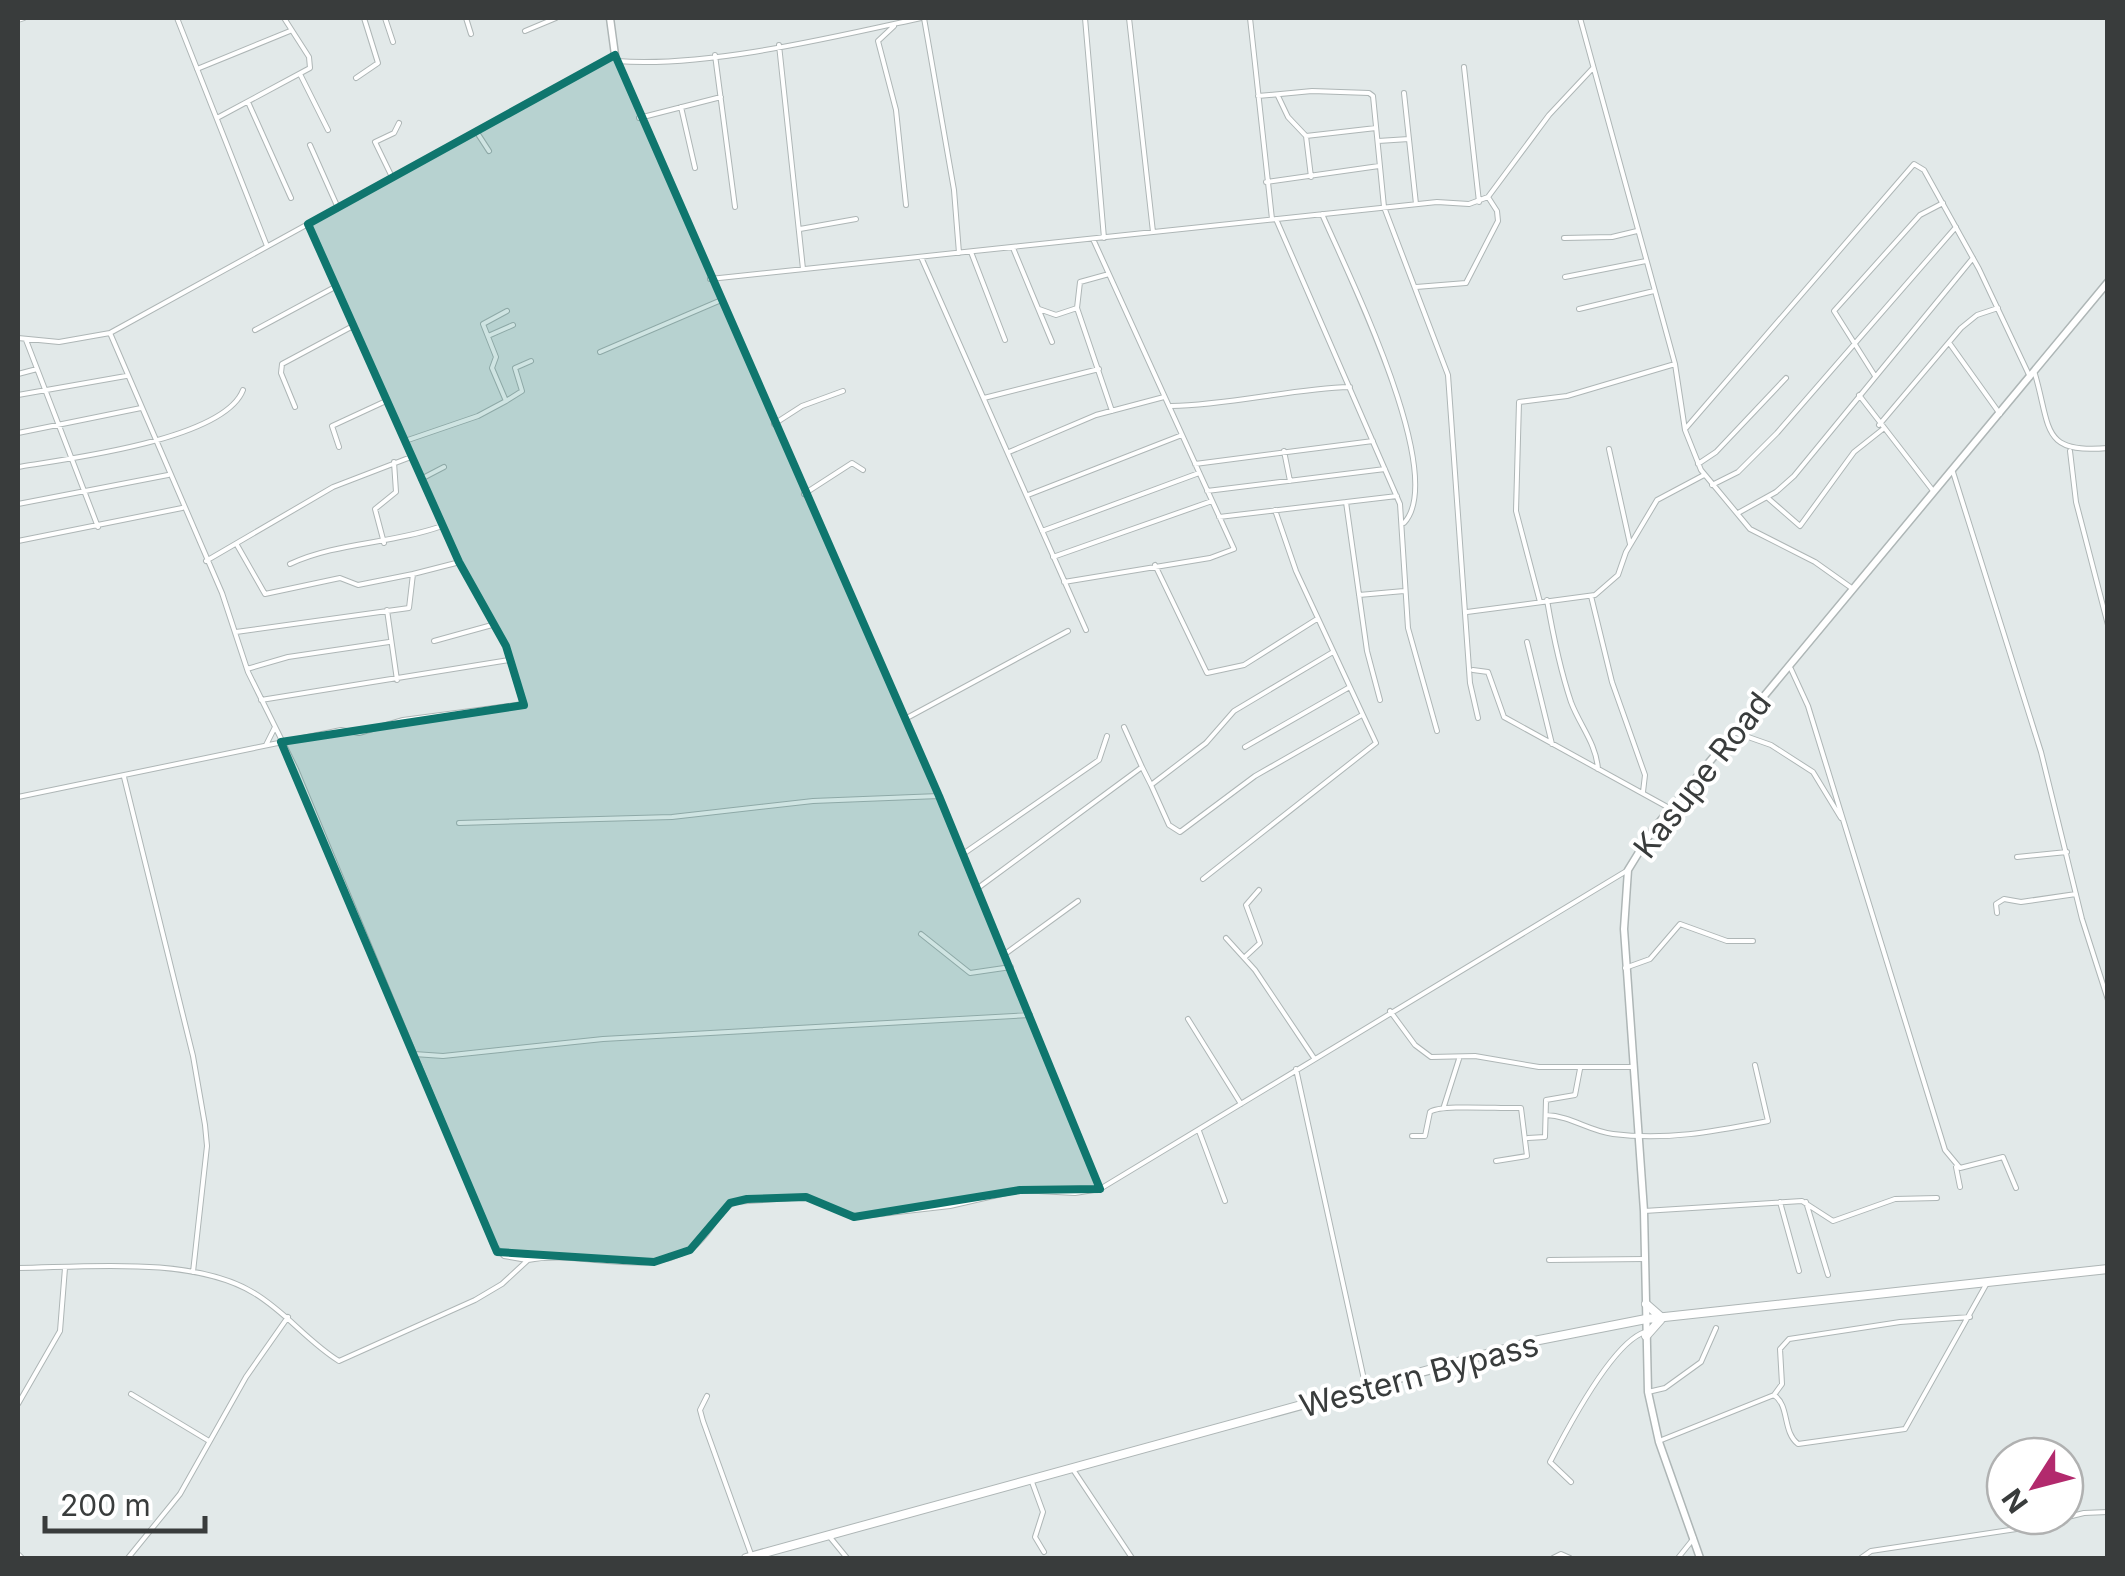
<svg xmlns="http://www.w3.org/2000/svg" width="2125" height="1576" font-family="Inter,sans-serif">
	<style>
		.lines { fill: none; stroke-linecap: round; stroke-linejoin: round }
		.street-casing { stroke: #aeb6b6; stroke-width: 6 }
		.secondary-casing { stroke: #aeb6b6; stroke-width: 9 }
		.primary-casing { stroke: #aeb6b6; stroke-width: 10 }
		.street { stroke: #fff; stroke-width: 4 }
		.secondary { stroke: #fff; stroke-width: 6 }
		.primary { stroke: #fff; stroke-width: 8 }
		.marked { fill: #0f766e; fill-opacity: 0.2; stroke: #0f766e; stroke-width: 8; stroke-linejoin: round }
		.labels { text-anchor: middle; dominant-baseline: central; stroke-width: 8; stroke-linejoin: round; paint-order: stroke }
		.street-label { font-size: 32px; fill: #393c3c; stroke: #fff }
	</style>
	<rect width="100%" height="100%" fill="#e2e9e9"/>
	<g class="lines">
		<g class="street-casing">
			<path id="street" d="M177,18L267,246
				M385,18L393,42
				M466,18L471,34
				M924,18L954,190L959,253
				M1085,18L1104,238
				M1129,18L1153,232
				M1250,18L1272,219
				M1580,18L1675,364L1685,430L1701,470L1750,529L1815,562L1853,589
				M18,20L24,18
				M894,26L878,41L896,110L906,205
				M525,31L556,18
				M779,45L803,269
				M715,55L735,207
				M617,61C706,68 834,37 921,18
				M1464,67L1479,202
				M197,69L290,31
				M300,74L328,130
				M356,78L378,63L364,18
				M1404,93L1416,204
				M1258,96L1312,91L1369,93L1373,96L1384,207L1448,375L1470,683L1478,718
				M1278,96L1288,117L1306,136L1311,177
				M248,102L291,198
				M681,107L695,168
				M217,118L310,68L309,57L284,18
				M639,118L721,97
				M476,131L489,151
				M1306,136L1376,128
				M1378,141L1409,139
				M310,145L338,208
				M392,177L375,142L394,133L399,123
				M1266,182L1379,166
				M1322,214C1346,270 1449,475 1404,523
				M1276,219L1400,504L1408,628L1437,731
				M800,229L856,219
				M1564,238L1612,237L1637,231
				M1013,248L1052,342
				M971,252L1005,340
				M921,257L1086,630
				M1109,274L1080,282L1077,308L1112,411
				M1565,277L1646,261
				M710,279L1437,202L1469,204L1488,197L1549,115L1593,68
				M1416,287L1466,283L1498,221L1497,211L1488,197
				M1039,309L1056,315L1077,308
				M1579,309L1654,291
				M255,330L335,287
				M110,333L222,593L248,672L296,769L493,1244L504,1256L527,1260
				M488,336L513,325
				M18,338L59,342L110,333L615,55L939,796L1100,1189L1628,870
				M26,340L98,527
				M1950,344L2000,414
				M600,352L719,301
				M18,374L37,369
				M2035,374C2051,429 2041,454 2108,448
				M1875,376L1834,311L1920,215L1943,203
				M18,395L126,376
				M1859,395L1934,492
				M984,398L1099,369
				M506,401L522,391L515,368L531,361
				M1171,406C1231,405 1289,389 1350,387
				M295,407L281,373L282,364L353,326
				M774,424L802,406L843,391
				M1879,425L1961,328L1977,315L1998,308
				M1686,428L1914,164L1924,170L1979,269L2030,377
				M18,433L141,408
				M405,441L478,416L506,401L492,368L496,357L483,324L507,311
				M339,447L332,426L386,401
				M1609,449L1630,544
				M1284,451L1290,481
				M2070,451L2076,502L2108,625
				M1009,452L1096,415L1164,397
				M1195,464L1373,441
				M1698,464L1716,452L1786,378
				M18,467C67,459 224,440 243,390
				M1953,472L2041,752L2082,919L2108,1000
				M421,479L444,467
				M1712,485L1738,472L1777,433L1956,227
				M1207,491L1385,469
				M804,494L852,463L863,470
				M1028,495L1182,435
				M1769,499L1800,526L1854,452L1883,429
				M1346,502L1367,651L1380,700
				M18,504L168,475
				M1738,513L1776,492L1794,476L1973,258
				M1219,517L1397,496
				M1042,531L1199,473
				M18,541L182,508
				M384,543L375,509L396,492L394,462
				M237,545L265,594L340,578L358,585L413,574
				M1053,557L1212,501
				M206,561L333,487L411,457
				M290,564C337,542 392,544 442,526
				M1155,565L1207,673L1244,665L1317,619
				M1064,582L1210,558L1234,549L1093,239
				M1359,595L1404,591
				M1591,596L1612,682L1645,775L1643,792
				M1547,600C1553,635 1560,669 1571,702C1580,726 1596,743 1598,769
				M1540,602L1516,511L1519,402L1567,396L1675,364
				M387,610L397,680
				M1467,612L1595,595L1618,575L1626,552L1657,500L1704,475
				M236,632L409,608L413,574L456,563
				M434,641L492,625
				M1527,642L1552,744
				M247,669L288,657L389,642
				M1791,669L1808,706L1945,1150L1960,1168L2003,1157L2016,1188
				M1473,670L1488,672L1504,717L1671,809
				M261,700L509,660
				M905,719L1068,631
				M1734,732L1771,745L1813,772L1841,818
				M266,745L275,727
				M1245,747L1348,688
				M1142,767L1151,785L1206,743L1234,711L1333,652
				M124,777L193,1056L205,1125L207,1146L193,1272
				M1151,785L1169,825L1180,832L1255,776L1362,715
				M18,797L341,730L359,733L403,720L523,704L506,646L459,562L308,224
				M459,823L672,817L813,801L939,796
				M963,854L1099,760L1107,736
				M2017,857L2067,852
				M1203,879L1376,743L1296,571L1275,510
				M978,888L1142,767L1124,727
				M1997,913L1996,904L2004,899L2021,902L2076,894
				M921,934L970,973L1011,967
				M1226,938L1255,970L1314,1058
				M1005,954L1078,901
				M1245,957L1260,943L1246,905L1259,890
				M1625,968L1650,959L1680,924L1727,941H1753
				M1390,1011L1415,1045L1431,1057L1475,1056L1539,1067H1632
				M1188,1019L1241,1104
				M414,1054L443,1056L603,1039L1030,1015
				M1296,1069L1365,1384
				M1444,1106L1459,1059
				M1546,1115C1571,1116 1589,1131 1613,1134C1667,1141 1716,1131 1768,1121L1755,1065
				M1199,1131L1225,1201
				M1412,1136H1425L1430,1112C1441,1104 1501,1109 1521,1108L1527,1156L1496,1161
				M1528,1138L1545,1137L1546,1100L1575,1095L1580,1069
				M1956,1167L1960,1187
				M1780,1202L1799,1271
				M1806,1202L1828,1275
				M1644,1211L1802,1201L1833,1221L1895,1199L1937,1198
				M1549,1260L1645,1259
				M18,1268C87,1267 194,1256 254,1293C286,1312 308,1342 339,1361L475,1300L502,1284L528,1260C581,1249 644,1279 692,1248C710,1236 716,1213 734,1202L806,1197L854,1217L950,1206L1020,1190L1075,1193L1100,1189
				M1648,1392L1665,1388L1701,1362L1716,1328
				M131,1394L209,1441
				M1774,1395C1790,1406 1782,1431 1798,1444L1905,1429L1987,1283
				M707,1396L700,1410L703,1421L752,1557
				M18,1404L60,1331L65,1268
				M1659,1441L1774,1395L1782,1384L1780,1349L1789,1339L1900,1322L1970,1317
				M1074,1471L1132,1558
				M1032,1482L1043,1512L1035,1537L1044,1552
				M1571,1482L1550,1462C1566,1431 1613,1342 1645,1332
				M829,1536L847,1558
				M19,1555L22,1558
				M128,1558L180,1494L246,1377L288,1317
				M1553,1558L1561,1554L1570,1558
				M1678,1558L1694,1538
				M1861,1558L1871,1551L2023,1528L2084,1513L2108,1512"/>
		</g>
		<g class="secondary-casing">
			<path id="secondary" d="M610,18L615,55
				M1700,1558L1659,1442L1648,1392L1644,1211L1624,929L1628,870L1652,831L2108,282"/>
		</g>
		<g class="primary-casing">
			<path id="primary" d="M1646,1336L1662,1318L1646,1304
				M746,1558L1534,1341L1646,1319L2108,1269"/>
		</g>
		<use href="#street" class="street"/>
		<use href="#secondary" class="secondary"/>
		<use href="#primary" class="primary"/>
	</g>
	<path class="marked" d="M615,55L939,796L1100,1189L1020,1190L854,1217L806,1197L747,1199L730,1203L690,1250L654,1262L497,1252L281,742L524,705L506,646L459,562L308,224Z"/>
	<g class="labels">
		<g class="street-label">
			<text transform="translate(1702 775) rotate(-52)">Kasupe Road</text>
			<text transform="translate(1419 1375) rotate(-15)">Western Bypass</text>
		</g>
	</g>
	<rect width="2125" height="1576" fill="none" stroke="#393c3c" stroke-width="40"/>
	<g transform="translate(2035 1486) rotate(234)"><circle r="48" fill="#ffffff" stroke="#b0b1b1" stroke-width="2.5"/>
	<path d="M0-8L18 38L0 25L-18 38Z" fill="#b22a6d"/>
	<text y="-15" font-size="28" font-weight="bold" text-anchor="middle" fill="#393c3c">N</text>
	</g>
	<path d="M45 1516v15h160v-15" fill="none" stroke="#393c3c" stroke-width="5"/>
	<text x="60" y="1516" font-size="30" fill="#393c3c" stroke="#ffffff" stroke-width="8" paint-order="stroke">200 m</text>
</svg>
